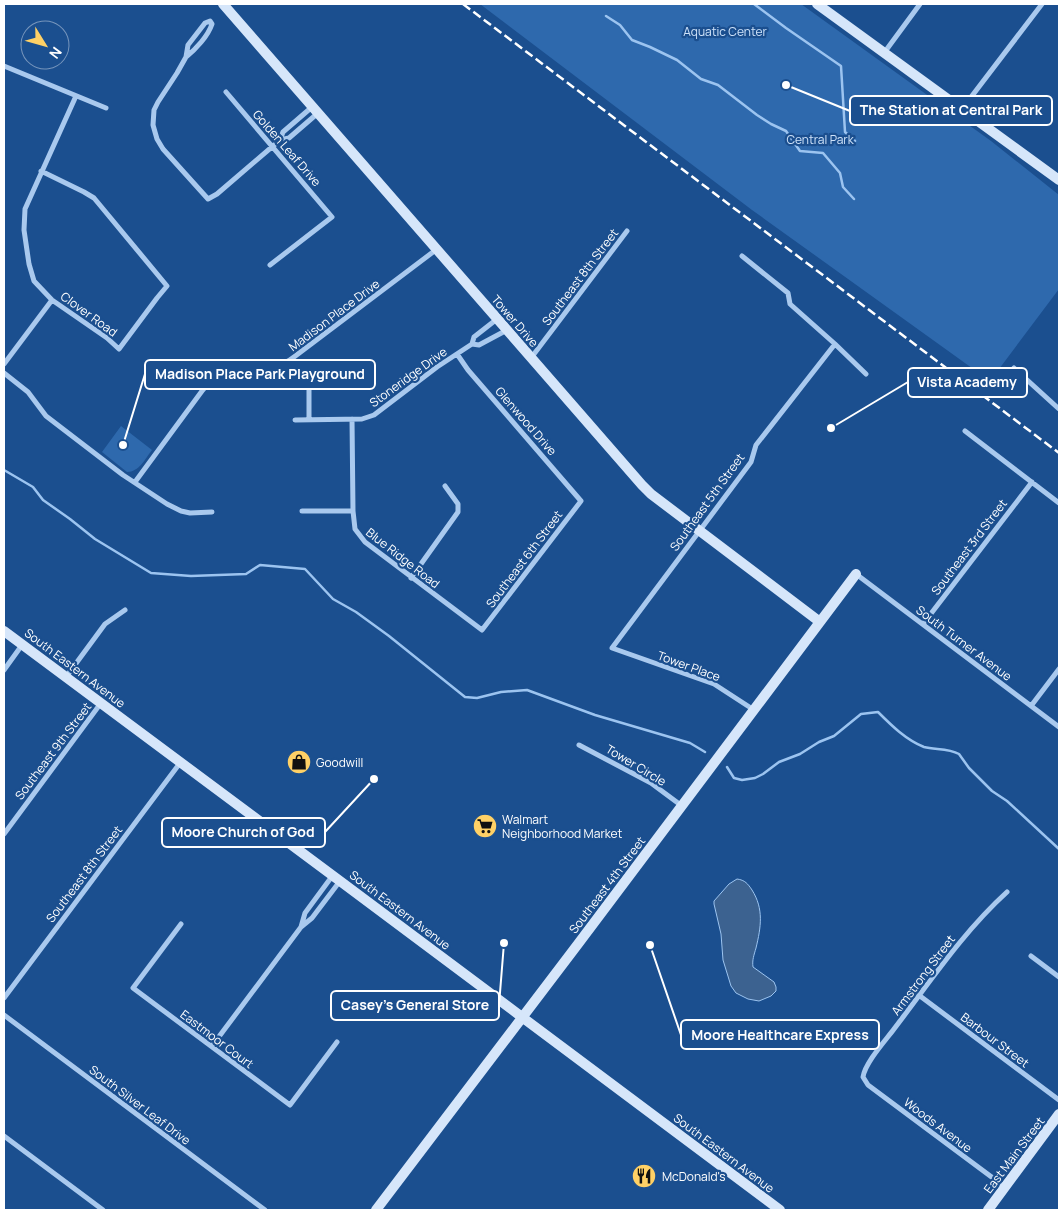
<svg xmlns="http://www.w3.org/2000/svg" width="1063" height="1214" font-family="Manrope,sans-serif">
	<style>
		.green { fill: #2e69ad }
		.water { fill: #3c6290; stroke: #9cc4f0 }
		.lines { fill: none; stroke-linecap: round; stroke-linejoin: round }
		.stream { stroke: #9cc4f0; stroke-width: 2.5 }
		.street { stroke: #a9c9ee; stroke-width: 5 }
		.secondary { stroke: #d6e6fa; stroke-width: 10 }
		.rail { stroke: #fff; stroke-width: 2.5; stroke-dasharray: 9 4; stroke-linecap: butt }
		.labels { text-anchor: middle; dominant-baseline: central; stroke-width: 4.5; stroke-linejoin: round; paint-order: stroke }
		.park-label { font-size: 12px; fill: #cfe3fa; stroke: #1b4f8f }
		.street-label { font-size: 12px; fill: #fff; stroke: #1b4f8f }
		.poi-label { font-size: 12px; fill: #fff; stroke: #1b4f8f; text-anchor: start }
		.leader { fill: none; stroke: #fff; stroke-width: 2 }
		.callout-dot { fill: #fff; stroke: #1b4f8f; stroke-width: 2 }
		.callout { fill: #1b4f8f; stroke: #fff; stroke-width: 2 }
		.callout-label { font-size: 14px; text-anchor: middle; font-weight: bold; fill: #fff }
	</style>
	<rect width="100%" height="100%" fill="#1b4f8f"/>
	<path class="green" d="M480,4H801L991,141L1059,195V289L990,381L752,210Z
		M121,426L152,450C145,459 139,472 127,472L102,452Z"/>
	<path class="water" d="M737,879C745,880 748,884 752,890C764,909 761,927 756,948C754,955 752,960 753,967L774,982L776,987V991L771,996L759,1001L748,999L736,993L731,986L723,960L721,934L714,904V901L729,884Z"/>
	<g class="lines">
		<path class="stream" d="M754,4L786,28L841,66L845,132L855,141
			M606,16L620,25L632,40L650,47L677,60L701,79L718,85L757,115L771,124L786,131L800,151L823,153L840,173L843,187L854,199
			M4,470L33,487L43,500L70,519L95,539L151,573L191,576L246,574L260,565L305,569L333,599L356,612L389,636L465,697L477,698L501,692L527,690L595,715L690,743L705,752
			M727,767L734,778L742,780L755,778L763,774L779,762L800,754L819,742L834,736L861,714L878,712C891,725 906,740 924,747C935,750 948,748 959,754L969,768L992,791L1007,801L1059,849"/>
		<path class="street" d="M884,53L920,4
			M186,57C196,49 208,36 212,24L210,21L205,23L188,45L186,57L177,73L158,102L154,110L153,125L157,139L163,149L208,199L217,194L280,140
			M4,66L106,108
			M226,92L332,217L270,265
			M312,107L283,132L280,140L289,138L318,113
			M962,109L1042,4
			M41,171L84,192L94,198L167,286L157,298L119,349L107,338L52,300L34,281L29,264L24,230L25,209L76,96
			M742,256L788,293L790,304L835,344L866,374
			M472,344L479,345L507,330
			M531,358L627,231
			M4,364L52,300
			M1014,368L1059,409
			M4,373L28,392L46,416L123,475L167,504L181,511L190,513L212,512
			M309,383V419
			M352,419L353,511L355,529L365,542L482,630L581,501L468,370L457,354
			M295,420L362,419L374,415L437,367L472,344L474,337L497,319
			M965,431L1059,503
			M135,482L202,391C224,363 247,373 277,366C283,364 289,361 294,357L437,249
			M302,511H353
			M856,574L1059,727
			M411,578L458,512V504L445,486
			M923,624L1032,482
			M4,670L22,645
			M66,677L105,624L125,610
			M1031,706L1059,669
			M754,710L714,684L612,648L751,462L756,445L835,344
			M579,745L651,783L682,806
			M4,834L101,703
			M181,924L133,988L290,1105L337,1042
			M301,927L305,913L333,875
			M1031,956L1059,977
			M920,996L1059,1100
			M4,998L180,763
			M4,1015L265,1210
			M212,1046L301,927L312,918L340,881
			M4,1136L103,1210
			M1005,1187L868,1085L863,1077C865,1063 885,1041 894,1029C930,982 963,932 1007,892"/>
		<path class="secondary" d="M223,4L642,485L651,494L820,622
			M817,4L1059,180
			M4,631L340,881L780,1210
			M376,1210L578,944L856,574
			M988,1210L1059,1114"/>
		<path class="rail" d="M463,4L1059,453"/>
	</g>
	<defs>
		<g id="shop-disc" transform="scale(1.25)"><circle r="9.5" fill="#ffd166" stroke="#1b4f8f"/><path d="M-5-2.5h2.3a2.7 3.5 0 0 1 5.4 0H5L5.5 6h-11ZM-1.5-2.5h3a1.5 2.3 0 0 0-3 0Z" fill="#111"/></g>
		<g id="supermarket-disc" transform="scale(1.25)"><circle r="9.5" fill="#ffd166" stroke="#1b4f8f"/><path d="M-6-5.5h2.5l.6 2H6L4.5 2H-2.5L-4.4-4H-6ZM-1.5 3.2a1.3 1.3 0 1 0 .1 0ZM3 3.2a1.3 1.3 0 1 0 .1 0Z" fill="#111"/></g>
		<g id="restaurant-disc" transform="scale(1.25)"><circle r="9.5" fill="#ffd166" stroke="#1b4f8f"/><path d="M-5-6h1v4h1v-4h1v4h1v-4h1v5L-1.5 .5V6h-2V.5L-5-1ZM5-6V6H3V1.5H1.5Q1.5-4 5-6Z" fill="#111"/></g>
	</defs>
	<g fill-rule="evenodd">
		<use href="#shop-disc" x="299" y="762"/>
		<use href="#supermarket-disc" x="485" y="826"/>
		<use href="#restaurant-disc" x="644" y="1176"/>
	</g>
	<g class="labels">
		<g class="park-label">
			<text x="725" y="31">Aquatic Center</text>
			<text x="820" y="139">Central Park</text>
		</g>
		<g class="street-label">
			<text transform="translate(287 148) rotate(49)">Golden Leaf Drive</text>
			<text transform="translate(580 277) rotate(-53)">Southeast 8th Street</text>
			<text transform="translate(89 314) rotate(36)">Clover Road</text>
			<text transform="translate(334 315) rotate(-37)">Madison Place Drive</text>
			<text transform="translate(515 321) rotate(49)">Tower Drive</text>
			<text transform="translate(408 377) rotate(-36)">Stoneridge Drive</text>
			<text transform="translate(526 421) rotate(49)">Glenwood Drive</text>
			<text transform="translate(707 502) rotate(-54)">Southeast 5th Street</text>
			<text transform="translate(969 547) rotate(-53)">Southeast 3rd Street</text>
			<text transform="translate(403 558) rotate(38)">Blue Ridge Road</text>
			<text transform="translate(524 559) rotate(-53)">Southeast 6th Street</text>
			<text transform="translate(964 643) rotate(37)">South Turner Avenue</text>
			<text transform="translate(689 666) rotate(20)">Tower Place</text>
			<text transform="translate(75 668) rotate(37)">South Eastern Avenue</text>
			<text transform="translate(53 751) rotate(-53)">Southeast 9th Street</text>
			<text transform="translate(636 765) rotate(31)">Tower Circle</text>
			<text transform="translate(84 874) rotate(-53)">Southeast 8th Street</text>
			<text transform="translate(607 885) rotate(-53)">Southeast 4th Street</text>
			<text transform="translate(400 910) rotate(37)">South Eastern Avenue</text>
			<text transform="translate(923 975) rotate(-53)">Armstrong Street</text>
			<text transform="translate(217 1039) rotate(37)">Eastmoor Court</text>
			<text transform="translate(995 1040) rotate(37)">Barbour Street</text>
			<text transform="translate(140 1105) rotate(37)">South Silver Leaf Drive</text>
			<text transform="translate(938 1125) rotate(37)">Woods Avenue</text>
			<text transform="translate(724 1153) rotate(37)">South Eastern Avenue</text>
			<text transform="translate(1014 1155) rotate(-53)">East Main Street</text>
		</g>
		<g class="poi-label">
			<text x="316" y="762">Goodwill</text>
			<text x="502" y="819">Walmart<tspan x="502" dy="14">Neighborhood Market</tspan></text>
			<text x="662" y="1176">McDonald's</text>
		</g>
	</g>
	<path class="leader" d="M786 85L850 111M123 445L145 374M831 428L908 382M374 779L325 832M504 943L499 1005M650 945L681 1035"/>
	<g class="callout-dot">
		<circle cx="786" cy="85" r="5"/>
		<circle cx="123" cy="445" r="5"/>
		<circle cx="831" cy="428" r="5"/>
		<circle cx="374" cy="779" r="5"/>
		<circle cx="504" cy="943" r="5"/>
		<circle cx="650" cy="945" r="5"/>
	</g>
	<g class="callout">
		<rect x="850" y="96" width="202" height="29" rx="5"/>
		<rect x="145" y="360" width="230" height="29" rx="5"/>
		<rect x="908" y="368" width="119" height="29" rx="5"/>
		<rect x="162" y="818" width="163" height="29" rx="5"/>
		<rect x="331" y="991" width="168" height="29" rx="5"/>
		<rect x="681" y="1020" width="198" height="29" rx="5"/>
	</g>
	<g class="callout-label">
		<text x="951" y="115">The Station at Central Park</text>
		<text x="260" y="379">Madison Place Park Playground</text>
		<text x="967" y="387">Vista Academy</text>
		<text x="243" y="837">Moore Church of God</text>
		<text x="415" y="1010">Casey's General Store</text>
		<text x="780" y="1040">Moore Healthcare Express</text>
	</g>
	<rect width="1063" height="1214" fill="none" stroke="#ffffff" stroke-width="10"/>
	<g transform="translate(45 45) rotate(127)"><circle r="24" fill="#1b4f8f" stroke="#7695bc"/>
	<path d="M0-4L9 19L0 12L-9 19Z" fill="#ffd166"/>
	<text y="-8" font-size="14" font-weight="bold" text-anchor="middle" fill="#ffffff">N</text>
	</g>
</svg>
